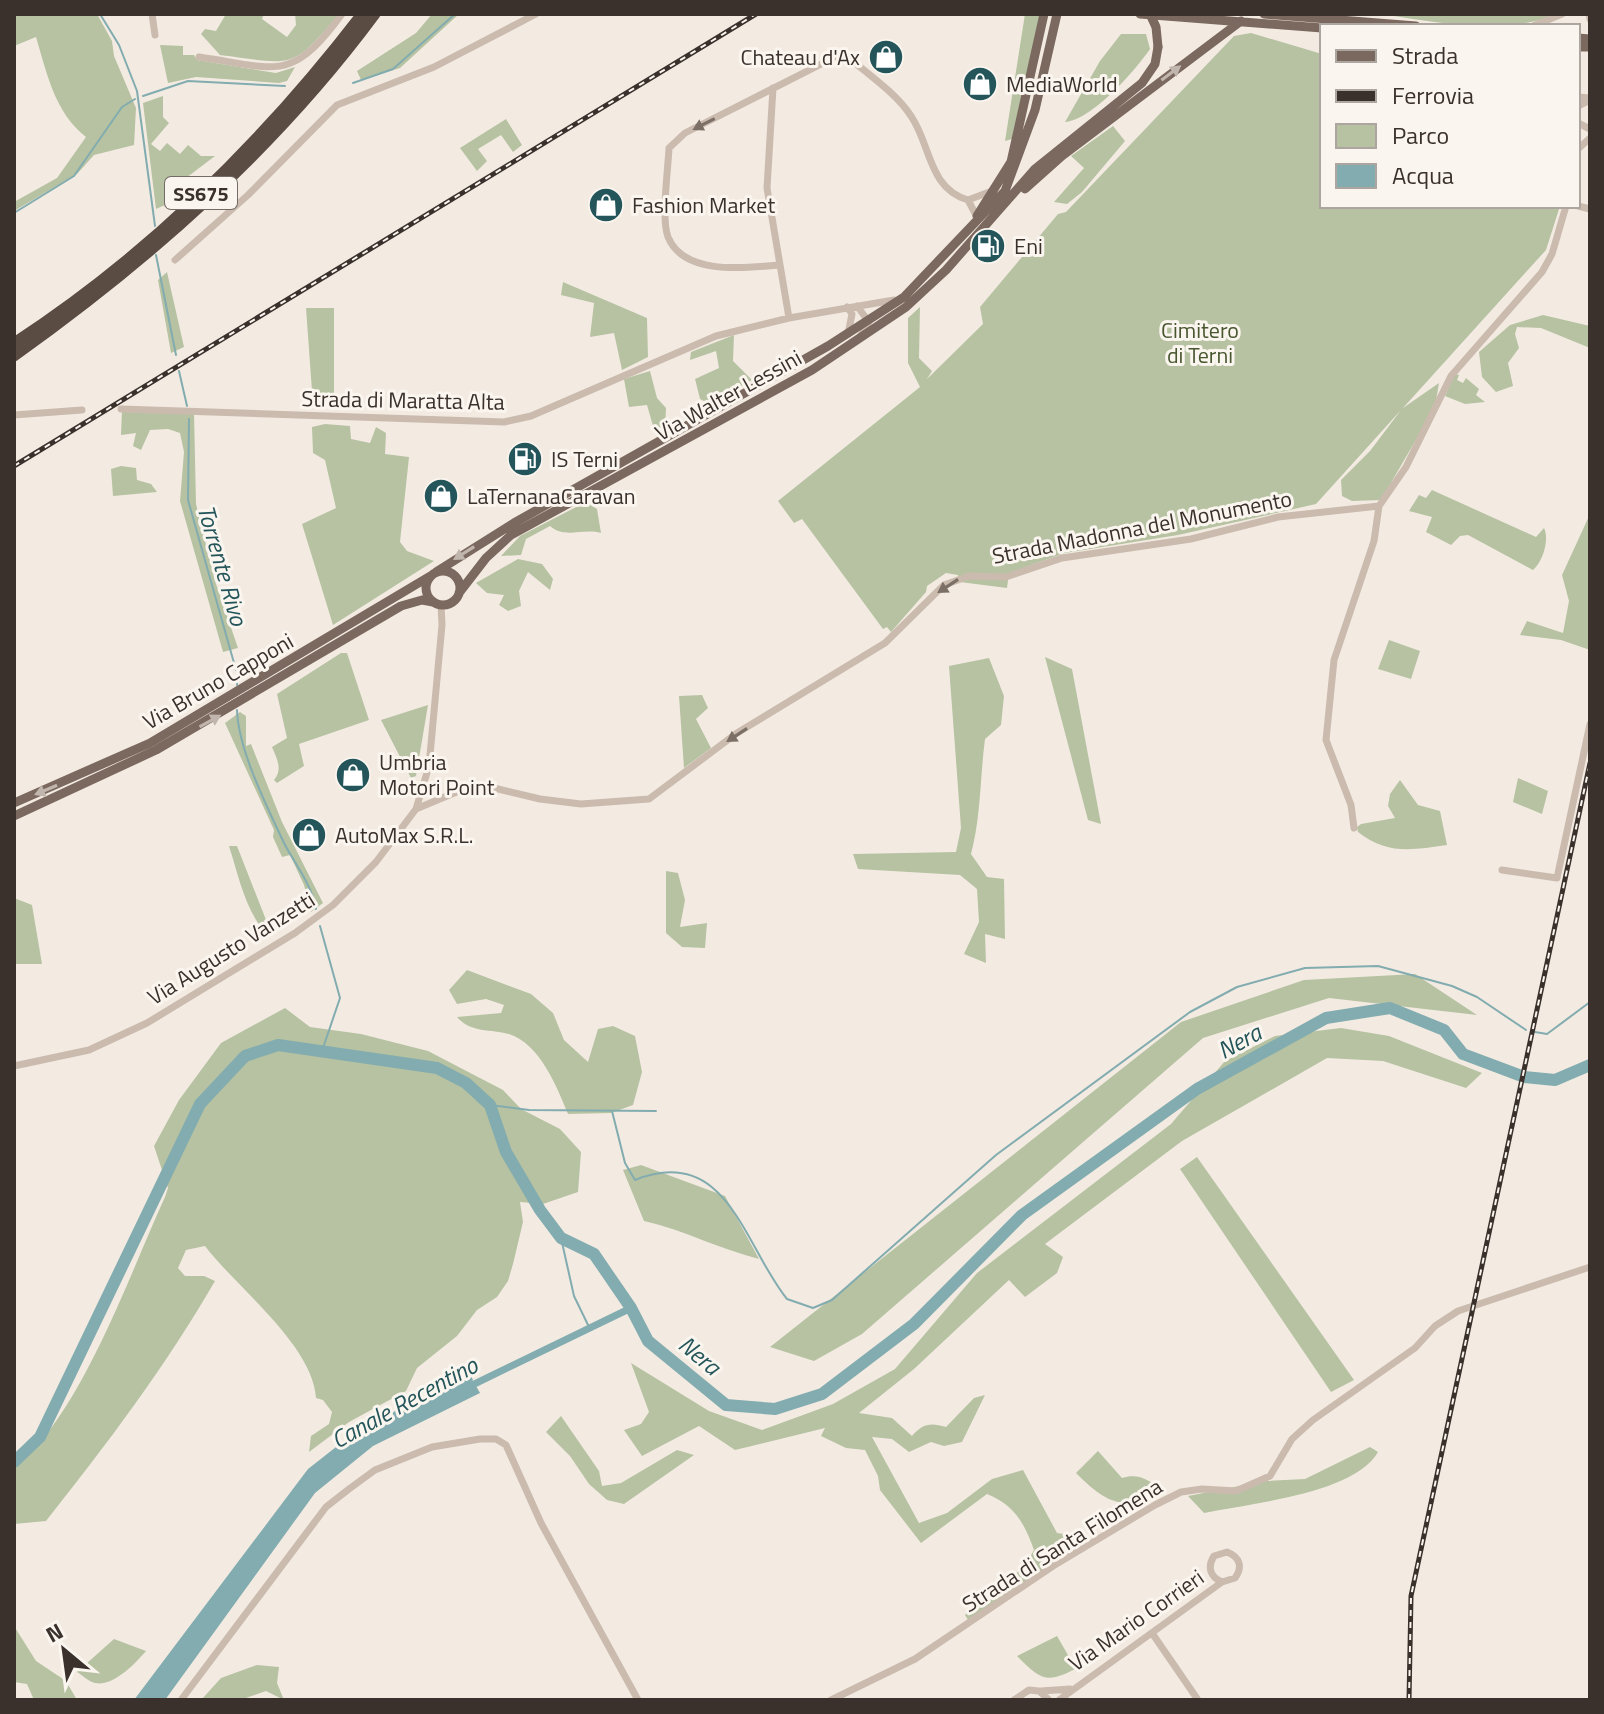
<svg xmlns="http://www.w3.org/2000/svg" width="1604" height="1714" font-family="'Titillium Web',sans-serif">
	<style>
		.green { fill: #b6c2a2 }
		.water { fill: #82acaf }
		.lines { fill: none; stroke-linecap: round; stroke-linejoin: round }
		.stream { stroke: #82acaf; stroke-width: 2 }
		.canal { stroke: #82acaf; stroke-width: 7 }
		.river { stroke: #82acaf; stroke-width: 12 }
		.minor { stroke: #cbbbae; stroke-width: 7 }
		.major { stroke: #7b685e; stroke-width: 9 }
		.highway { stroke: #5a4b43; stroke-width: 11 }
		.rail-casing { stroke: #3a302c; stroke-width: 5 }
		.rail { stroke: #faf5ee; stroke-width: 2; stroke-dasharray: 6; stroke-linecap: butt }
		.major-bridge { stroke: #7b685e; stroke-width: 9 }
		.oneway { fill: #c1b6ad }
		.oneway2 { fill: #7b6f66 }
		.labels { text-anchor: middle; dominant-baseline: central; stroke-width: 6; stroke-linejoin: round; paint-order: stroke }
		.shield { fill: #faf5ee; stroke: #746b66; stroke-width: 2 }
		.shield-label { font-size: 20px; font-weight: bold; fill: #3a302c }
		.poi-label { font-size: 22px; fill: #3a302c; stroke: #faf5ee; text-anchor: start }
		.park-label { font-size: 22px; fill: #485730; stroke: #faf5ee }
		.street-label { font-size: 22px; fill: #3a302c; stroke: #faf5ee }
		.water-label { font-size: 24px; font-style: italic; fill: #23555a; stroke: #faf5ee }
	</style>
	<rect width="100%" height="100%" fill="#f3ebe2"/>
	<path class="green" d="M14,14H97L112,41L114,56L136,108L134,145L94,155L77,174L14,211V202L57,178L86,137C55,113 47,74 36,37L14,46Z
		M226,14H264L262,19L287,37L296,25L295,14H339C291,72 292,64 220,55L201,34L205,29L216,31Z
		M432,14H459L400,68L361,80L357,71L416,33Z
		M1025,14H1040L1012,139L1005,141Z
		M1556,14C1506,36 1440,23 1387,15Z
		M1251,33L1322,54V206H1560L1546,250L1403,408L1439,383L1435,407L1381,500L1352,501L1342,496L1341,480L1370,451L1401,410L1316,504L1178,535L1065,553L1009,573L1007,588L960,582L958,575L946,573L927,586L926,592L891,632L887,627L883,629L802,519L794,523L778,501L920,387L908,363V318L920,307L919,358L932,371L927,379L983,324L980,307L1058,214L1066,212L1234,36Z
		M1121,34H1146L1150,49C1135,71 1092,120 1065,122L1100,61Z
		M160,45L183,46V55H194L197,60L276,73L295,67L287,81L279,83L196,77L168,83Z
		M163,96V117L169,123L151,144L160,151L167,143L180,154L188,145L201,156H215L186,178L165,205L156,209L143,103Z
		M506,119L522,145L513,152L501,135L478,149L487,161L477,171L460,148Z
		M1113,126L1125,141L1082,192L1067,204L1054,202L1084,168L1071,156Z
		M167,272L184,347L171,353L158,280Z
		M563,282L647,318L648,357L622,370L614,333L590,337L594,303L561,295Z
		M306,308H334V405H313Z
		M1543,315L1590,326V348L1541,328L1517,327L1515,334L1519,348L1508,363L1513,386L1496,392L1482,377L1479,352L1510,325Z
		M734,335L733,361L752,380L710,404L700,399L695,379L719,368L716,351L690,360L691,352Z
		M650,371L657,398L666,408L665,429L655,433L647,405L629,407L624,379Z
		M1455,374L1459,375L1457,380L1463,383L1466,378L1479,389L1476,395L1485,402L1465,404L1445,396Z
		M122,410L194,412L196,504L215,581L238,648L223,652L180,501L184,452L180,433L168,429L150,430L141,450L133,446L136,433L121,435Z
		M325,424L350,426L351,439L370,443L376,427L386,433L385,454L409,457L400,542L407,551L434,561L333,625L302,524L336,508L325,460L313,453L312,427Z
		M121,466L136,468L137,480L151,484L157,492L113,496L111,469Z
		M1432,490L1536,537L1544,528C1550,540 1542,563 1533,570L1468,535L1460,536L1451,545L1426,532L1432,517L1409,511L1419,495L1426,498Z
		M586,502L597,509L601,533C583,528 564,539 550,526L526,539L521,555L501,556L520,536Z
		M1590,514V650L1561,640L1520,635L1527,621L1563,633L1569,601L1562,575Z
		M518,559L542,564L553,579L550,590L528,572L519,591L521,606L508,611L499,605L504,595L487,593L476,583Z
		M1389,640L1420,651L1411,679L1378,669Z
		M341,653H347L369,720L299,744L304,766L277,783L274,780C283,769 277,759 272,747L287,738L277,694Z
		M1045,657L1072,669L1101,824L1088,820Z
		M989,658L1004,696L1001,725L985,739C980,777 981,817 971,854L987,877L1004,879L1005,939L985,934L986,963L964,954L979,922L977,889L960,875L858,869L853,854L956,852L961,828L949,666Z
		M702,695L708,708L696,719L711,748L684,768L679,696Z
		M428,705L416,776L411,778L381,720Z
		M240,712L246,716V746L251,744L282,822L323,903L311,912L304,885L290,855L282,857L273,837L274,830L225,723Z
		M1518,778L1548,791L1542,814L1513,802Z
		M1400,780L1418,805L1440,811L1447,845C1412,850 1387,855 1358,832L1357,827L1361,824L1395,818L1388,806L1390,794Z
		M229,846H237L268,925L267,935C245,910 239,877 229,846Z
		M666,871L678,873L685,900L680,927L707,923L705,948L682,947L666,933Z
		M14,898L32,905L42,964H14Z
		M467,970L531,994L553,1013L564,1040L588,1062L598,1029L613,1026L635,1036L642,1072L633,1105L611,1113L568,1114C557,1087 540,1044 509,1034C491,1029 470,1033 457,1017L501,1013L504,1005L486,999L457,1004L449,990Z
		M1415,974L1477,1015L1329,998L1203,1038L862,1334L814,1361L770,1347L1181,1022L1304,980Z
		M285,1008L310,1027L361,1034L428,1051L503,1090L521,1109L560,1129L581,1152L578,1192L543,1204L520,1202L523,1222L513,1264L508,1281L497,1297L477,1310L457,1336L417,1368L406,1391L349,1422L309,1452L311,1436L329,1424L332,1412L323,1400L316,1398C313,1345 236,1287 205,1246L186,1250L178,1268L185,1276H204L215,1281C166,1366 107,1444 46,1521L14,1524V1469C82,1412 127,1280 165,1197L168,1188L154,1146L179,1100L221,1043Z
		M1341,1028L1389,1036L1482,1073L1466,1088L1383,1061L1327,1058L1182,1141L1045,1244L1063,1257L1057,1273L1025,1297L1009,1280L914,1369L859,1413L892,1418L912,1436C922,1424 930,1422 946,1427L974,1398L985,1395L962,1442L944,1446L931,1442L909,1452L892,1439L872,1437L919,1523L947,1513L992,1479L1023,1470L1057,1533L1079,1536L1081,1543L970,1623L965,1615L1025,1566L1034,1550C1024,1522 1014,1505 987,1494L921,1543L880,1490L878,1476L865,1450L846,1448L821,1436L825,1428L735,1450L699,1426L642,1456L624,1430L641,1424L649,1412L631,1363L709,1411L762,1430L833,1404L895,1369L977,1273L1171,1124L1225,1061L1275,1036Z
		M1197,1157L1354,1380L1331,1392L1180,1169Z
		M641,1165L725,1196L759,1259C719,1249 684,1230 644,1221L623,1170Z
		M561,1416L599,1471L602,1486L621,1483L677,1450L694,1455L624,1504L607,1500L589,1484L570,1456L546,1432Z
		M1370,1447L1378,1452C1354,1494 1251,1503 1204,1513L1188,1496L1265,1481L1305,1479Z
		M1098,1451L1122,1478C1139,1473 1149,1480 1163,1491C1124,1513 1106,1503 1076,1473Z
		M14,1626L36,1661L66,1681L77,1700H34L27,1684L14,1682Z
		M1057,1636L1068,1655L1081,1666C1047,1684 1043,1682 1017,1656Z
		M114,1639L146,1651C136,1663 113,1687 95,1683C89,1682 82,1675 77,1672Z
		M257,1665L279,1667L277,1683L284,1700L266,1691L240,1700L202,1699L221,1678Z"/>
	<path class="water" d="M470,1374L473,1380L468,1386H476L480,1393L373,1446L315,1493L165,1700H134L308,1469L359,1429Z"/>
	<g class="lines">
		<path class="stream" d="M100,14L119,45L137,91L155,226
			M353,83L393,69L455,14
			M143,96L188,81L285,86
			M14,213L74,176L122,107L135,99
			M156,255L176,355
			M179,371L187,406
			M189,419L188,500L236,670
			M237,683V685
			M237,710C238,749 267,807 284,843C296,866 311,883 316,909
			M320,926L340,998L322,1051
			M1535,1032L1547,1034L1590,1002
			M490,1105L529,1110L656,1111
			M612,1111L625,1163L635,1180C727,1143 744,1246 787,1299L813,1308L832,1300L996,1155L1190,1012L1237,987L1305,968L1378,966L1452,986L1477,997L1526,1030
			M561,1238L574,1296L589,1327"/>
		<path class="canal" d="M460,1391L631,1308"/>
		<path class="river" d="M14,1462L40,1437L200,1104L245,1056L278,1045L437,1068L466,1083L490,1105L506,1152L540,1210L561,1238L594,1254L631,1308L648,1341L726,1405L775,1409L822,1394L914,1324L1022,1215L1197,1089L1326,1018L1390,1008L1444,1030L1463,1054L1524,1077L1555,1080L1590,1065"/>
		<path class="minor" d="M152,14L155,35
			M1589,14L1590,19
			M1533,26L1562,14
			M199,57C276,68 291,84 342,14
			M773,88L767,188L789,318
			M1578,97L1590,98
			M1578,106L1590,100
			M1578,123L1590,129
			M1578,149L1590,138
			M968,200L992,191
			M1578,206L1590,209
			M175,260L248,195L337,105L434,67L536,14
			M778,265C746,268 684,276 668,237C661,219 668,170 669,148L685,133L837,56L848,57C869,75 896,93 911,116C931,145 928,188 968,200L977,217
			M857,306L869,322L861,335
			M847,307L852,314L848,334
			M121,409L504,422L531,416L716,336L789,318L894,300
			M14,415L82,410
			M416,809L466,788L490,787L540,799L581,804L649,799L737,733L885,643L944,585L969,576L1006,577L1062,558L1191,539L1278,517L1379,506L1406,467L1451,376L1542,272L1552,254L1566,206
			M1354,828L1351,805L1326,740L1334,660L1374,541L1379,506
			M1502,870L1557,878L1590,724
			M14,1066L89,1050L147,1023L295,933L333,905L376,862L416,809L429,766L442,625L441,605
			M1152,1633L1198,1700
			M1041,1691L1070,1689
			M181,1700L326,1507L349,1489L375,1470L432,1447L480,1439H496L506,1445L541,1523L638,1700
			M831,1700L915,1659L1053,1566L1155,1505L1181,1492L1202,1489L1236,1491L1270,1476L1292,1439L1313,1420L1415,1348L1435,1326L1458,1311L1590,1267
			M1014,1700L1029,1690L1039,1691L1049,1700
			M1059,1700L1222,1582L1235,1578C1243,1567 1240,1557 1227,1552L1214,1556C1207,1567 1210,1577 1222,1582"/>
		<path class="major" d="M1140,14L1322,28
			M1264,14L1416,26
			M1578,38L1590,39
			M1578,47H1590
			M1025,189L1062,156L1241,21
			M977,216L1011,162L1044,14
			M426 588a17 17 0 1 1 34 0a17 17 0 1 1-34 0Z
			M436,572L514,523L828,346L904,297L1005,191L1035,110L1057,14
			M459,593L486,558L511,535L812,370L906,307L946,270L1035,169L1142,83L1155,64L1158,47
			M14,803L150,743L432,575
			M14,816L156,750L401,606L422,600L433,602"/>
		<path class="highway" d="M14,343C148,256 265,140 362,14
			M14,356C150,259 275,149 375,14"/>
		<g class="rail-casing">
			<path id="rail" d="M14,466L756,14
				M1409,1700L1411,1596L1590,763"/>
		</g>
		<use href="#rail" class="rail"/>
		<path class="major-bridge" d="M1150,14L1156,27L1158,47"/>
	</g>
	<defs><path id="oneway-solid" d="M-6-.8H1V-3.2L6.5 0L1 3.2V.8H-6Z" transform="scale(2)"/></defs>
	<g class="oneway">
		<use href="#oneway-solid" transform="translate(1171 73) rotate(-37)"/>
		<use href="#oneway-solid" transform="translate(464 553) rotate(148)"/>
		<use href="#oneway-solid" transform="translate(210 721) rotate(-29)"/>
		<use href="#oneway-solid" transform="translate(46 790) rotate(157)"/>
	</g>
	<g class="oneway2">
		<use href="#oneway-solid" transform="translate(704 124) rotate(153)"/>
		<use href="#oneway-solid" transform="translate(948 586) rotate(147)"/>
		<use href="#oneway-solid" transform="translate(737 735) rotate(147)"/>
	</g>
	<defs>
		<g id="shop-disc" transform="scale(1.8)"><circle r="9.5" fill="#23555a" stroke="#faf5ee"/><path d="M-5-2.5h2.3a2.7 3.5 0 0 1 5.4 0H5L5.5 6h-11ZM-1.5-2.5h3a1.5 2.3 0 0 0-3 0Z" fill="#fff"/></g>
		<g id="fuel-disc" transform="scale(1.8)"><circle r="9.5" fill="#23555a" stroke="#faf5ee"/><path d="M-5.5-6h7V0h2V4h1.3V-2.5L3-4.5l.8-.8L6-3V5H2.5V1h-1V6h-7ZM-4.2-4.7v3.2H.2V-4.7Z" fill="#fff"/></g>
	</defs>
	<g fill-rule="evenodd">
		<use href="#shop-disc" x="886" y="57"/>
		<use href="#shop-disc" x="980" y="84"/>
		<use href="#shop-disc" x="606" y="205"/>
		<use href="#fuel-disc" x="988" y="246"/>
		<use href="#fuel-disc" x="525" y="459"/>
		<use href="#shop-disc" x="441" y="496"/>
		<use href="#shop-disc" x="353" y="775"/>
		<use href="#shop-disc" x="309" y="835"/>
	</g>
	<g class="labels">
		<rect class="shield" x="165" y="177" width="72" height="32" rx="6"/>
		<g class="shield-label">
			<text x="201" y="193">SS675</text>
		</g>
		<g class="poi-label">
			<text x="860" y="57" text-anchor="end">Chateau d'Ax</text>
			<text x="1006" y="84">MediaWorld</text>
			<text x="632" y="205">Fashion Market</text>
			<text x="1014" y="246">Eni</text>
			<text x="551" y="459">IS Terni</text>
			<text x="467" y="496">LaTernanaCaravan</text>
			<text x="379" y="762">Umbria<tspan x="379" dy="25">Motori Point</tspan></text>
			<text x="335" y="835">AutoMax S.R.L.</text>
		</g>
		<g class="park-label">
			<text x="1200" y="330">Cimitero<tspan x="1200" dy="25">di Terni</tspan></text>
		</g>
		<g class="street-label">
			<text transform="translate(728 395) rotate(-29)">Via Walter Lessini</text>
			<text transform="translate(403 400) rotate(1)">Strada di Maratta Alta</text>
			<text transform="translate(1142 527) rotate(-11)">Strada Madonna del Monumento</text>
			<text transform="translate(218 681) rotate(-30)">Via Bruno Capponi</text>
			<text transform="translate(231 948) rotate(-32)">Via Augusto Vanzetti</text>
			<text transform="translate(1062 1545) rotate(-32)">Strada di Santa Filomena</text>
			<text transform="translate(1136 1620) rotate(-35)">Via Mario Corrieri</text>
		</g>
		<g class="water-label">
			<text transform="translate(223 565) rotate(74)">Torrente Rivo</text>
			<text transform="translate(1239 1041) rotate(-29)">Nera</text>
			<text transform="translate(700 1355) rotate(40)">Nera</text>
			<text transform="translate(404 1402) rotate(-29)">Canale Recentino</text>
		</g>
	</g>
	<rect width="1604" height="1714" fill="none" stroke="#3a302c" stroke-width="32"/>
	<rect x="1320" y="24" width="260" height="184" fill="#faf5ee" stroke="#ada6a0" stroke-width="2"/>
	<rect x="1336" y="50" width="40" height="12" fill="#7b685e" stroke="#ada6a0" stroke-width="2"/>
	<text x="1392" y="64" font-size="24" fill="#3a302c">Strada</text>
	<rect x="1336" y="90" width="40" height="12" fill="#3a302c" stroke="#ada6a0" stroke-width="2"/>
	<text x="1392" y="104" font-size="24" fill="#3a302c">Ferrovia</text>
	<rect x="1336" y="124" width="40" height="24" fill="#b6c2a2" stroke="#ada6a0" stroke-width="2"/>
	<text x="1392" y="144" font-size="24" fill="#3a302c">Parco</text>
	<rect x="1336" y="164" width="40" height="24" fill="#82acaf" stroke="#ada6a0" stroke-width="2"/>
	<text x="1392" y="184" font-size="24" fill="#3a302c">Acqua</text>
	<g transform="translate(64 1650) rotate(331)" stroke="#faf5ee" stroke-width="6" paint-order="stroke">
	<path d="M0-6L14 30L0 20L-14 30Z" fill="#3a302c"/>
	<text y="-12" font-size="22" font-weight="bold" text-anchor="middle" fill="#3a302c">N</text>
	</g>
</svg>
